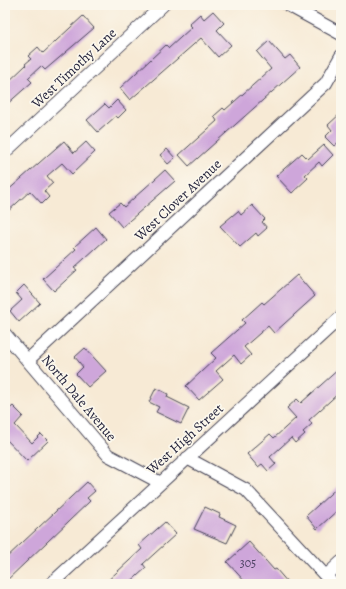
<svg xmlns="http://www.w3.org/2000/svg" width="346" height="589" font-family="Alegreya,serif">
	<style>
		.building { fill: #cea6da }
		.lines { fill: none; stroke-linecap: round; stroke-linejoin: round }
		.minor-casing { stroke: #424052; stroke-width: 14 }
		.minor { stroke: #fff; stroke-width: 12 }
		.labels { text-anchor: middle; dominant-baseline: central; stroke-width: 3.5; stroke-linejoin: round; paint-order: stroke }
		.number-label { font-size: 12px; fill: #4d4363 }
		.street-label { font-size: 14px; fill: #22223b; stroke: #fbf7ec }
	</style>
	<rect width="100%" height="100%" fill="#fbf7ec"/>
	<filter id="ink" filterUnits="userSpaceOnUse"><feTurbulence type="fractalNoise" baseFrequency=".025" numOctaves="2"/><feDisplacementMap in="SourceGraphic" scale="8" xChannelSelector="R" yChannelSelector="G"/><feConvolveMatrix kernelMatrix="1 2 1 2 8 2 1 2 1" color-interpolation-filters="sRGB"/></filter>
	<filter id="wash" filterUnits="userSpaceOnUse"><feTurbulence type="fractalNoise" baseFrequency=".012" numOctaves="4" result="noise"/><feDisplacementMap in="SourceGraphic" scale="16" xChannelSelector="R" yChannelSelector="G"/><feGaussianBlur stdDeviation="0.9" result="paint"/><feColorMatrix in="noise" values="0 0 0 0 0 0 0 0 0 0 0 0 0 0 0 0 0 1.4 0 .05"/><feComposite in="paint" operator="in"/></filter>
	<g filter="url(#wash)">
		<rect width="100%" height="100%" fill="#f7ead5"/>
		<g id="blocks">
			<path class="building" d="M213,11L224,23L217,30L231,45L218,57L201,38L130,100L120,88L166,45L169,48L192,27L189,24L200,14L204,19Z
				M83,16L94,28L45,70L41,66L28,78L32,82L5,106V85L26,65L25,64L31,59L28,56L38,47L43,53Z
				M269,41L285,59L290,55L300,67L189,166L179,155L217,121L214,116L223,108L225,110L271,69L257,52Z
				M117,100L126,110L118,118L116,116L98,132L87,120L105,104L109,108Z
				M341,113V140L334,146L325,137L332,130L328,125Z
				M64,141L74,153L86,142L95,152L72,174L62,163L47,176L53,183L44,191L49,197L42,204L30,191L5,214V193Z
				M324,145L333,155L322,166L319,162L305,175L308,178L292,193L276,176L302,153L308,159Z
				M167,149L175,158L168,164L160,155Z
				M165,170L175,181L122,227L109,212L120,203L124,207Z
				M252,205L265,219L262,222L267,228L258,236L256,233L240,247L220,226L238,211L241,215Z
				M96,227L106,239L74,268L77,270L54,291L43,279L76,249L74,247Z
				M297,275L315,296L274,333L268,326L244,347L251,355L241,364L234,355L216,371L223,379L199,400L186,386L216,358L211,353L245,323L242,320L262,302L264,304Z
				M24,285L40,303L19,322L10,311L22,300L16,293Z
				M85,348L106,371L88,387L76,374L83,367L75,357Z
				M341,367V391L309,420L312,424L303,432L305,434L295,443L291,438L270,457L276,464L268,471L262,464L258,467L247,454L270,434L274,438L296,418L287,408L297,399L301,403Z
				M156,388L168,394L167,397L189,408L181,424L156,412L159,407L149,402Z
				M13,406L23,416L15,425L32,443L41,434L48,441L27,461L5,438V413Z
				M87,482L95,491L87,498L90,501L5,582V559Z
				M341,484V507L317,529L306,516Z
				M205,507L220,514L219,517L236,525L227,543L194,529Z
				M165,522L176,534L143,564L146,568L128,584H104L142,549L139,545Z
				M249,542L274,570L276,569L289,584H247L227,562Z"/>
		</g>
	</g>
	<g filter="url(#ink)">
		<use href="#blocks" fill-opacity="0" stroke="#424052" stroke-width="1"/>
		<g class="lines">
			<g class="minor-casing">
				<path id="minor" d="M288,5L341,34
					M5,152L163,5
					M5,334L108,455L159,482
					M28,360L326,83L341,56
					M187,458L246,490L333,584
					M326,576L341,562
					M51,584L341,317"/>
			</g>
			<use href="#minor" class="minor"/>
		</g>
	</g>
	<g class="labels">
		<g class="number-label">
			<text x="248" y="563">305</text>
		</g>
		<g class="street-label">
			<text transform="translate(74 68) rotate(-43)">West Timothy Lane</text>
			<text transform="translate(178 200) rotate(-43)">West Clover Avenue</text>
			<text transform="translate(79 398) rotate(50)">North Dale Avenue</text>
			<text transform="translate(185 439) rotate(-42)">West High Street</text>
		</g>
	</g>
	<rect width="346" height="589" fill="none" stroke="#fbf7ec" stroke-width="20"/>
</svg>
